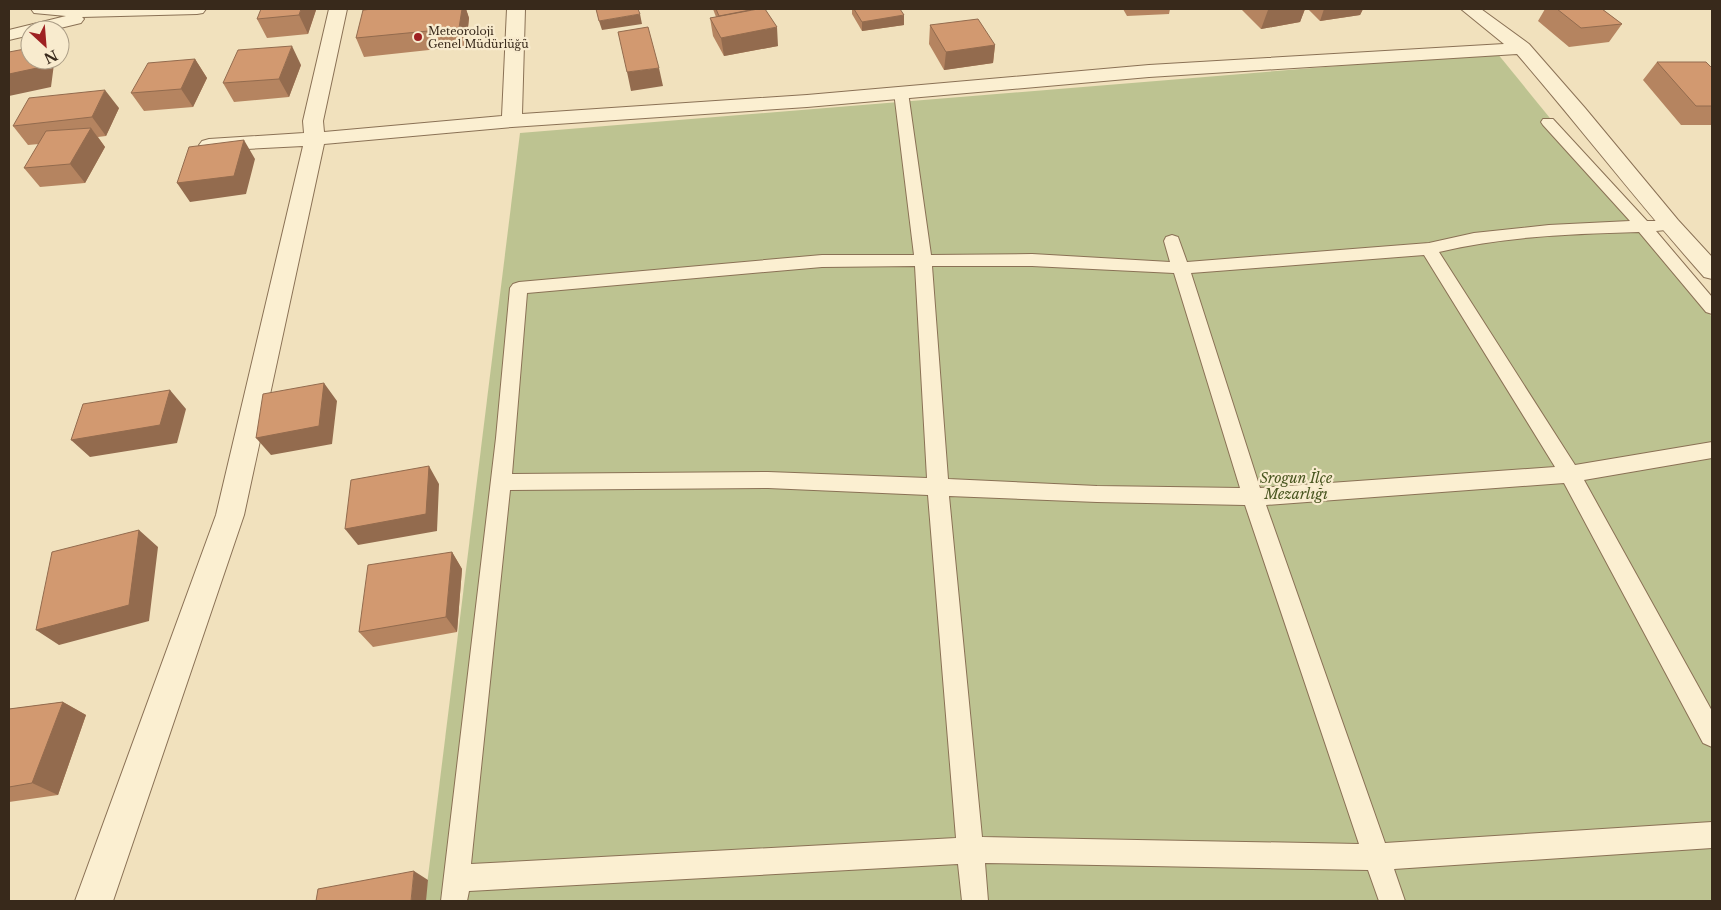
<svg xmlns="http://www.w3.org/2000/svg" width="1721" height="910" font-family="'Libre Baskerville',serif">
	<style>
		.cemetery { fill: #bdc391 }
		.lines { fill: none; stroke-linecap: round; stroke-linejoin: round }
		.lane-casing { stroke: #8a7155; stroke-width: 2 }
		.street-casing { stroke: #8a7155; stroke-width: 2 }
		.lane { fill: #fbefd1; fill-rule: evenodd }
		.street { fill: #fbefd1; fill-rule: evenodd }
		.wall { fill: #b58460 }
		.shaded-wall { fill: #936b4e }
		.building { fill: #d29970; stroke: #936b4e }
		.poi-dot { fill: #9e2122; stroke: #f8ebce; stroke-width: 2 }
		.labels { text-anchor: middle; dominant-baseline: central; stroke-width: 4.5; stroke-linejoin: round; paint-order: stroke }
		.far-poi-label { font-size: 11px; fill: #38291b; stroke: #f8ebce; text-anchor: start }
		.park-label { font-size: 14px; font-style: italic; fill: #495620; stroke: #f8ebce }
	</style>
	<rect width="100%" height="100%" fill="#f1e1bd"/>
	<path class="cemetery" d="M1497,53L1712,317V901H425L520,133Z"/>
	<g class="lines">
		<g class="lane-casing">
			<path id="lane" d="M901,88L906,89L908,92L931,255L1032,254L1170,262L1164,241L1166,237L1172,235L1178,237L1187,262L1429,243L1474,233L1549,225L1630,221L1543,125L1541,122L1543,119H1553L1647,221H1676L1678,225L1676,229L1656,231L1712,297V314L1706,312L1639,232C1572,234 1505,236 1439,252L1575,465L1712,442V458L1584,480L1712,711V747L1703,743L1564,483L1266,505L1385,843L1712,822V848L1394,869L1405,901H1379L1368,870L985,863L988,901H962L958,864L469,891L467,901H441L496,438L510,288L513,284L519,282L822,255H914L894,92L896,89ZM1424,255L1555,467L1260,488L1191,273ZM915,266L927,478L768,472L512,474L527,293L822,267ZM932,266H1032L1174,273L1240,488L1097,486L948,479ZM768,488L928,495L956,838L471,864L510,490ZM949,496L1097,502L1245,505L1359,844L982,837Z"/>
		</g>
		<g class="street-casing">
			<path id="street" d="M31,9H206L203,13L197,14L82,17L84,19L81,23L52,30H30V35L9,40V30L66,16L34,13Z
				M329,9H347L323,121L324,132L502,116L507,9H525L522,114L807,95L1149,65L1504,44L1461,9H1481L1529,44L1585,108L1678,220L1712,257V279L1704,277C1639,204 1580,127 1517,54L1149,77L807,107L512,127L324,144L244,515L113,901H75L216,515L303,146L209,151L202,149L199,145L202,141L209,139L304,133L303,121Z"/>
		</g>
		<use href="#lane" class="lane"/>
		<use href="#street" class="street"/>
	</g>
	<path class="wall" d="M373,9H466L469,18L466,46L364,57L356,38Z
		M713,9H750L778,46L724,56L713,36L710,18L716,17Z
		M852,9H900L904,25L862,31L852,14Z
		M1123,9H1170L1169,14L1127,16Z
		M1241,9H1305L1300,22L1261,29Z
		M1308,9H1363L1360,15L1320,21Z
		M1545,9H1602L1622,24L1609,42L1569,47L1538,21Z
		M316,10L308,34L267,38L257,19Z
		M930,25L995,45L993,63L944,70L929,44Z
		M195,59L207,78L193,107L144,111L131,93Z
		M1657,62L1712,68V125H1681L1643,80Z
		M301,65L289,97L234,102L223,83Z
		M119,108L106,136L98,137L105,147L85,183L40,187L24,168L39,144L28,145L13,126Z
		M452,552L462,569L457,632L373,647L359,632Z
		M63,702L86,715L58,795L9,802V709Z"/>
	<path class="shaded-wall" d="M301,9H315L316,10L308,34L299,15Z
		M462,9H466L469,18L466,46L459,28Z
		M1276,9H1305L1300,22L1261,29L1268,10Z
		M1324,9H1363L1360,15L1320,21Z
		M640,14L642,24L602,30L599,21Z
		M904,15V25L862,31V22Z
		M777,27L778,46L724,56L721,38Z
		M995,45L993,63L944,70L946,52Z
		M292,46L301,65L289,97L279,79Z
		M195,59L207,78L193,107L181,89Z
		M38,60H51L54,64L51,87L9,96V74Z
		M659,68L663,86L631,91L627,72Z
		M105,90L119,108L106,136L92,117Z
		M91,128L105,147L85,183L70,164Z
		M244,140L255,159L246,194L190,202L177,183Z
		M324,383L337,401L332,444L271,455L256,438Z
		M170,390L186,409L177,443L90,457L71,440Z
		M429,466L439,484L437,531L358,545L345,529Z
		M139,530L158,547L149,621L59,645L36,630Z
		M452,552L462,569L457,632L446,617Z
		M63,702L86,715L58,795L32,783Z
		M414,871L428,880L426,901H411Z"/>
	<path class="building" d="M261,9H301L299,15L257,19Z
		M373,9H462L459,28L356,38L363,10Z
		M596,9H638L640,14L599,21Z
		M716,9H750V10L719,16Z
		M758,9H765L777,27L721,38L710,18Z
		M854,9H900L904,15L862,22Z
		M1557,9H1602L1622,24L1581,28Z
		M978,19L995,45L946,52L930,25Z
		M648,27L659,68L627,72L618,32Z
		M292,46L279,79L223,83L238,50Z
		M30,48V60H38L37,68L9,74V52Z
		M195,59L181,89L131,93L148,63Z
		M1657,62H1706L1712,68V106H1696Z
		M105,90L92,117L13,126L29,98Z
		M91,128L70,164L24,168L46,131Z
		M244,140L234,176L177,183L189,147Z
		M324,383L319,426L256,438L263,394Z
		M170,390L160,425L71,440L83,404Z
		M429,466L426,514L345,529L351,480Z
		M139,530L129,605L36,630L52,552Z
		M452,552L446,617L359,632L368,565Z
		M63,702L32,783L9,787V709Z
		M414,871L411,901H316L318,889Z"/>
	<circle class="poi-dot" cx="418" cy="37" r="5"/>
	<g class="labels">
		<g class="far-poi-label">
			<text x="428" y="31">Meteoroloji<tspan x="428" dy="13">Genel Müdürlüğü</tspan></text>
		</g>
		<g class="park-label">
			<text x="1296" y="478">Srogun İlçe<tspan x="1296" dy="16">Mezarlığı</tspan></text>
		</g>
	</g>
	<rect width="1721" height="910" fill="none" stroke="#38291b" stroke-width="20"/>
	<g transform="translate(45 45) rotate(154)"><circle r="24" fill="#f8ebce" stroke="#ab9d86"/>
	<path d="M0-4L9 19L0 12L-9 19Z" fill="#9e2122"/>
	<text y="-8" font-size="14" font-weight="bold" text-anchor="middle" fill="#38291b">N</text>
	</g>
</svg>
